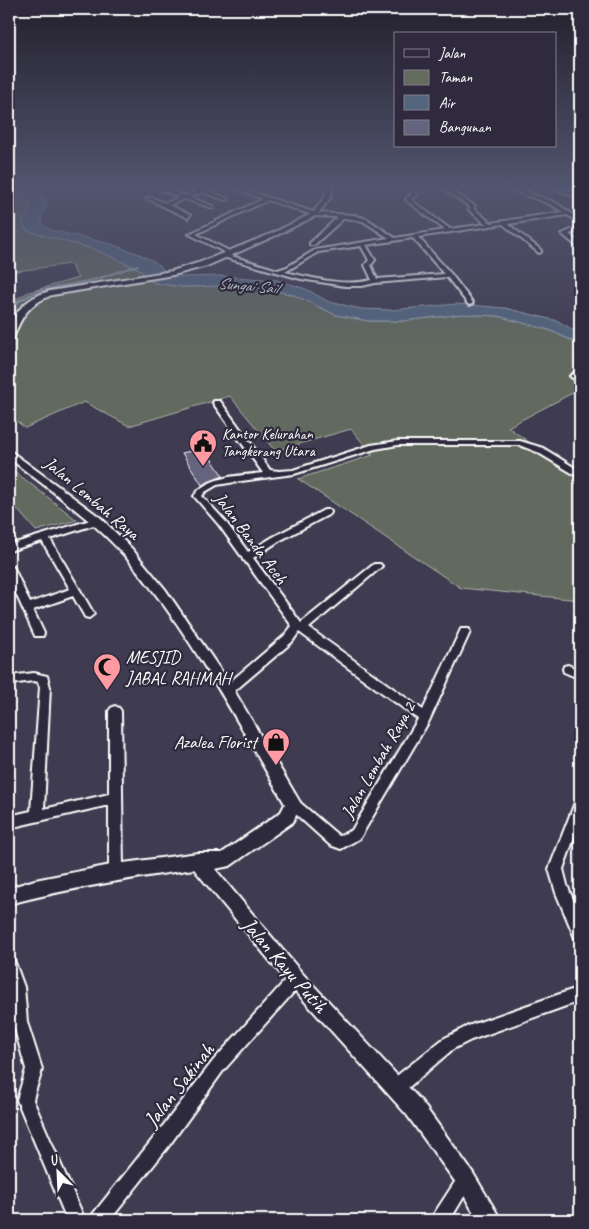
<svg xmlns="http://www.w3.org/2000/svg" width="589" height="1229" font-family="Caveat,sans-serif">
	<style>
		.green { fill: #626b5e; stroke: #b0b5ae }
		.water { fill: #53667e; stroke: #98a3b2 }
		.lines { fill: none; stroke-linecap: round; stroke-linejoin: round }
		.stream-far1 { stroke: #98a3b2; stroke-width: 2 }
		.stream { stroke: #98a3b2; stroke-width: 2.5 }
		.building { fill: #65647e; stroke: #fff }
		.minor-casing { stroke: #fff; stroke-width: 4 }
		.tertiary-casing { stroke: #fff; stroke-width: 4 }
		.minor { fill: #2f2a3d; fill-rule: evenodd }
		.tertiary { fill: #2f2a3d; fill-rule: evenodd }
		.labels { text-anchor: middle; dominant-baseline: central; stroke-width: 4.5; stroke-linejoin: round; paint-order: stroke }
		.far-poi-label { font-size: 15px; fill: #fff; stroke: #2f2a3d; text-anchor: start }
		.far-water-label { font-size: 16px; font-style: italic; fill: #b2bac5; stroke: #2f2a3d }
		.street-label { font-size: 18px; fill: #fff; stroke: #2f2a3d }
		.poi-label { font-size: 18px; fill: #fff; stroke: #2f2a3d; text-anchor: start }
		.near-street-label { font-size: 21px; fill: #fff; stroke: #2f2a3d }
	</style>
	<rect width="100%" height="100%" fill="#3f3b50"/>
	<filter id="ink" filterUnits="userSpaceOnUse"><feTurbulence type="fractalNoise" baseFrequency=".02" numOctaves="2"/><feDisplacementMap in="SourceGraphic" scale="10" xChannelSelector="R" yChannelSelector="G"/><feConvolveMatrix kernelMatrix="1 2 1 2 8 2 1 2 1" color-interpolation-filters="sRGB"/></filter>
	<g filter="url(#ink)">
		<path class="green" d="M9,188L29,205L30,208L24,228L28,231L96,250L139,269L148,279L155,283L182,287L228,286L272,290L294,295L336,315L369,321H403L462,314L498,316L549,330L580,344V389L508,427L580,479V600L461,588L298,479L373,455L351,429L275,451L230,396L129,426L84,402L25,428L9,415V303L29,292L78,278L70,264L9,272Z
			M9,467L77,520L36,531L9,500Z"/>
		<path class="water" d="M9,186H26L45,198L47,204C43,217 35,220 51,230L111,244L139,254L157,263L166,272L182,277L221,276L277,280L306,289L329,302L362,309L391,310L457,304L505,308L558,321L580,334V344L549,330L498,316L462,314L403,321H369L336,315L294,295L272,290L228,286L182,287L155,283L148,279L139,269L96,250L28,231L22,224L30,208L29,205L9,188Z"/>
		<g class="lines">
			<path class="stream-far1" d="M17,302L38,291L97,279L138,265"/>
			<path class="stream" d="M9,311L19,301"/>
		</g>
		<path class="building" d="M204,448L223,476L202,485L182,453Z"/>
		<g class="lines">
			<g class="minor-casing">
				<path id="minor" d="M188,186H193L203,189L216,186L207,190L229,199L225,200L203,192L189,197L213,206V208L185,199L169,205L190,215L188,218L146,198L150,197L165,203L180,197L160,190L162,188L185,196L198,190Z
					M228,186H233L316,213L354,215L367,219L395,238L445,230L406,200V198L412,195L404,186H408L417,195L411,199L414,202L450,229L486,224L469,210L470,207L439,186H444L475,206L474,209L491,223L563,212L550,204L500,186H505L517,190L537,186L522,191L554,202L580,219V222L567,215L508,224L541,250V252L539,253L503,224L418,237L451,274L473,303L470,305L468,304L447,277L375,283L362,286H345L301,279L223,257V255L225,254L278,270L287,267L315,250L389,238L363,221L344,218L314,245H310V243L338,217L315,216L268,200L196,234L233,253L228,254L189,234L263,199ZM413,238L444,274L377,279L371,265L375,260L366,245ZM361,246L369,260L365,265L372,280C344,287 313,278 285,272L318,252Z
					M546,186H551L580,195V198Z
					M580,226V230L569,234L580,244V249L562,234Z
					M9,290L11,289L14,291L9,294Z
					M580,369V374L578,376L580,378V383L570,376Z
					M214,401H220L270,470L279,471L293,470L371,445L398,441H520L543,448L580,471V476H577L537,452L519,445H398L375,449L294,474L241,481L217,485L205,492L202,496L225,521L248,552L273,537L324,510H330L331,512L330,514L279,541L253,558L301,623L374,564H380L382,566L380,568L309,628L423,710L461,629H469L470,632L429,721L360,838L341,849L330,845L289,808L287,804L289,800L293,798L297,800L339,836L352,830L418,719L299,632L292,642L231,694L227,695L223,694L222,691L223,688L284,636L292,626L245,561L243,560L242,557L219,525L194,496C208,475 240,476 263,473L213,403Z
					M97,518L100,519L101,521L100,523L50,539L94,614L89,618L85,617L73,596L33,610L44,633L43,636H35L9,578V565L14,568L30,603L70,589L42,541L9,551V545Z
					M568,665L580,670V679L564,672L563,669L564,666Z
					M34,673L47,676L50,687L44,809L109,794V711L111,708L115,706L119,708L121,711L123,872L121,876L116,878L111,876L109,872V805L9,828V816L31,811L40,687L38,682L34,681L9,684V676Z
					M580,799V821L563,869L567,885L580,916V940L575,938L556,893L549,869L574,805L576,801Z
					M9,958L14,960L24,987L27,1022L42,1069C40,1080 35,1089 33,1100L85,1220H67L17,1100L26,1069L13,1022L9,984Z
					M296,972L301,974L303,979L301,984L223,1071L168,1147L110,1220H90L93,1214L156,1135L213,1061L291,974Z
					M580,987V1001L471,1040L453,1049L401,1094L395,1096L389,1094L387,1088L389,1082L443,1039L468,1026Z
					M466,1172L472,1174L474,1180L450,1220H431L434,1214L460,1174Z"/>
			</g>
			<g class="tertiary-casing">
				<path id="tertiary" d="M324,186H330L332,191L331,197L317,215L277,235L207,266L173,275L52,295C29,304 21,316 13,339L9,341C9,315 25,298 50,291L172,271L201,262L273,233L313,213L325,197L326,191Z
					M9,450L101,518L132,549L165,589L232,687L301,804L293,822L230,866L215,869L302,973L421,1101L473,1173L501,1220H478L459,1187L407,1115L290,985L194,869C132,878 70,888 9,904V888L35,880L116,864L198,853H222L281,812L285,804C236,719 189,630 125,556C91,518 48,489 9,458Z"/>
			</g>
			<use href="#minor" class="minor"/>
			<use href="#tertiary" class="tertiary"/>
		</g>
	</g>
	<linearGradient id="sky" x2="0" y2="1"><stop stop-color="#23202c"/><stop offset="0.52" stop-color="#52556f"/><stop offset="1" stop-color="#52556f" stop-opacity="0"/></linearGradient>
	<rect width="589" height="358" fill="url(#sky)"/>
	<defs>
		<g id="civic-pin" transform="scale(1.4375)"><path d="M0 17L-7.5 6A9.5 9.5 0 1 1 7.5 6Z" fill="#ff9aa2" stroke="#2f2a3d"/><path d="M-.6-6.5H3V-4.5H.6V-3L4-1V1h2V6H-6V1h2V-1L-.6-3ZM-1.2 2.5V6h2.4V2.5Z" fill="#111"/></g>
		<g id="mosque-pin" transform="scale(1.4375)"><path d="M0 17L-7.5 6A9.5 9.5 0 1 1 7.5 6Z" fill="#ff9aa2" stroke="#2f2a3d"/><path d="M3.5-4.9A6 6 0 1 0 3.5 4.9A5 5 0 1 1 3.5-4.9Z" fill="#111"/></g>
		<g id="shop-pin" transform="scale(1.4375)"><path d="M0 17L-7.5 6A9.5 9.5 0 1 1 7.5 6Z" fill="#ff9aa2" stroke="#2f2a3d"/><path d="M-5-2.5h2.3a2.7 3.5 0 0 1 5.4 0H5L5.5 6h-11ZM-1.5-2.5h3a1.5 2.3 0 0 0-3 0Z" fill="#111"/></g>
	</defs>
	<g fill-rule="evenodd">
		<use href="#civic-pin" x="203" y="443"/>
		<use href="#mosque-pin" x="107" y="667"/>
		<use href="#shop-pin" x="276" y="742"/>
	</g>
	<g class="labels">
		<g class="far-poi-label">
			<text x="222" y="434">Kantor Kelurahan<tspan x="222" dy="17">Tangkerang Utara</tspan></text>
		</g>
		<g class="far-water-label">
			<text transform="translate(248 286) rotate(5)">Sungai Sail</text>
		</g>
		<g class="street-label">
			<text transform="translate(92 498) rotate(40)">Jalan Lembah Raya</text>
			<text transform="translate(251 538) rotate(53)">Jalan Banda Aceh</text>
			<text transform="translate(378 760) rotate(-60)">Jalan Lembah Raya 2</text>
		</g>
		<g class="poi-label">
			<text x="126" y="657">MESJID<tspan x="126" dy="21">JABAL RAHMAH</tspan></text>
			<text x="257" y="742" text-anchor="end">Azalea Florist</text>
		</g>
		<g class="near-street-label">
			<text transform="translate(285 965) rotate(49)">Jalan Kayu Putih</text>
			<text transform="translate(179 1085) rotate(-52)">Jalan Sakinah</text>
		</g>
	</g>
	<rect width="589" height="1229" fill="none" stroke="#2f2a3d" stroke-width="30"/>
	<rect x="15" y="15" width="559" height="1199" fill="none" stroke="#fff" stroke-width="2" filter="url(#ink)"/>
	<rect x="394" y="32" width="162" height="115" fill="#2f2a3d" stroke="#827f8b"/>
	<rect x="404" y="49" width="25" height="8" fill="#2f2a3d" stroke="#827f8b"/>
	<text x="439" y="58" font-size="15" fill="#ffffff">Jalan</text>
	<rect x="404" y="70" width="25" height="15" fill="#626b5e" stroke="#827f8b"/>
	<text x="439" y="82" font-size="15" fill="#ffffff">Taman</text>
	<rect x="404" y="95" width="25" height="15" fill="#53667e" stroke="#827f8b"/>
	<text x="439" y="108" font-size="15" fill="#ffffff">Air</text>
	<rect x="404" y="120" width="25" height="15" fill="#65647e" stroke="#827f8b"/>
	<text x="439" y="132" font-size="15" fill="#ffffff">Bangunan</text>
	<g transform="translate(58 1172) rotate(336)" stroke="#2f2a3d" stroke-width="4" paint-order="stroke">
	<path d="M0-4L9 19L0 12L-9 19Z" fill="#ffffff"/>
	<text y="-8" font-size="14" font-weight="bold" text-anchor="middle" fill="#ffffff">U</text>
	</g>
</svg>
